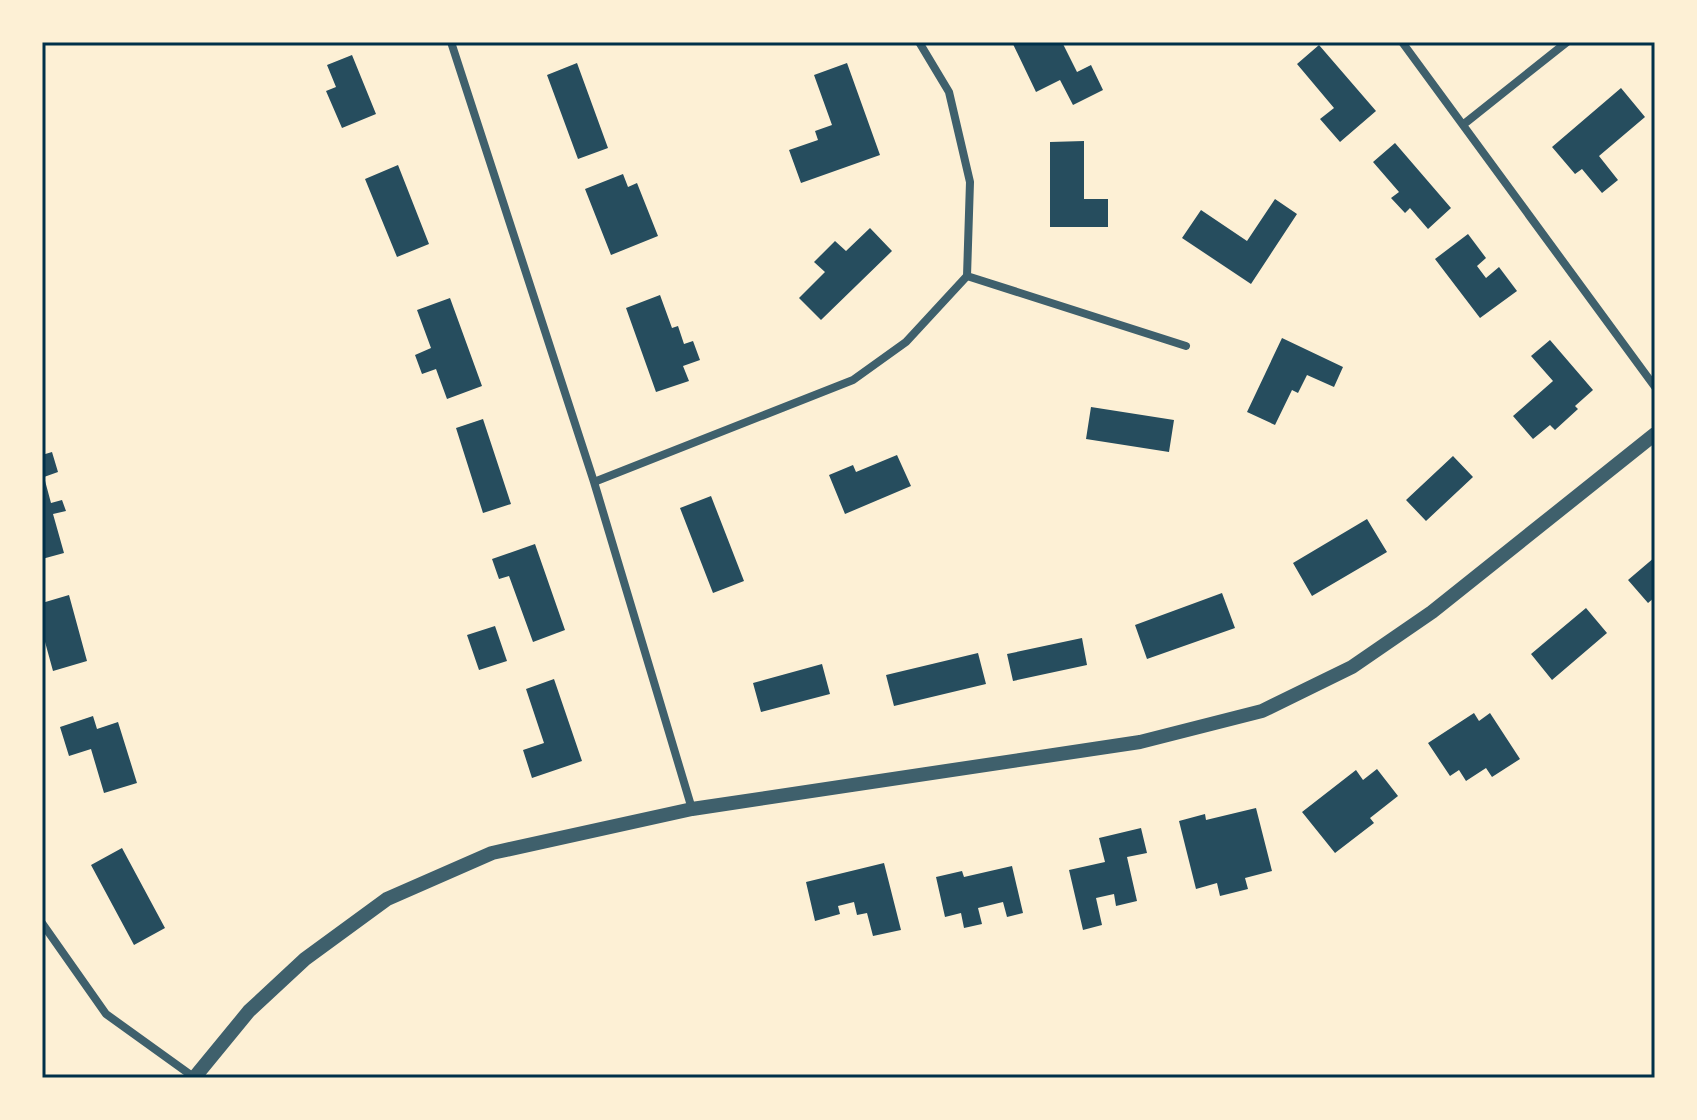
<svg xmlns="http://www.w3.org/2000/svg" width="1697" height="1120" font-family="'Noto Sans',sans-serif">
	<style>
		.building { fill: #264d5e }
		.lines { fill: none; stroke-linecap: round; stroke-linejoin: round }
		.minor { stroke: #3f606c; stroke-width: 8 }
		.tertiary { stroke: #3f606c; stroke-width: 14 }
		.neatline { fill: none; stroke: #003049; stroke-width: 3 }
	</style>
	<rect width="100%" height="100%" fill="#fdf0d5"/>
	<path class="building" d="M1012,42H1062L1077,72L1091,65L1103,90L1073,105L1060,80L1036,92Z
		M1319,45L1376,111L1340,142L1320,119L1334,108L1297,64Z
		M352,55L376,114L342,128L326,91L336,87L327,65Z
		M577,63L608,148L578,159L547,75Z
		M847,63L880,155L801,183L789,150L818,140L815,131L832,125L814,75Z
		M1621,88L1645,117L1599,156L1618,180L1602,193L1582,169L1575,174L1552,147Z
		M1084,141V199H1108V227H1050V142Z
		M1395,143L1451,208L1428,229L1410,208L1405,213L1391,198L1399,192L1373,162Z
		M398,165L429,244L397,257L365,179Z
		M623,174L628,187L637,183L658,236L611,255L585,189Z
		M1275,199L1297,214L1251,284L1182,238L1201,210L1247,241Z
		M870,228L892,251L821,320L799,298L825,272L814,262L835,241L846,251Z
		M1468,234L1486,258L1477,266L1486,278L1499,267L1517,291L1480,318L1435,259Z
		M660,295L672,328L678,326L684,344L693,341L700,360L683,366L689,381L656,392L626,308Z
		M450,298L482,386L447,399L436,369L422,374L415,355L431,348L417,310Z
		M1282,338L1343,367L1334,387L1307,375L1298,393L1292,390L1275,425L1247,412Z
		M1550,340L1593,390L1575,406L1578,409L1555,430L1550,425L1533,439L1513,416L1553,381L1531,356Z
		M1091,407L1174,420L1169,452L1086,439Z
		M483,419L511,504L483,513L456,428Z
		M52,452L58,472L44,477L51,503L62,500L66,511L53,514L64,553L42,559V455Z
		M897,455L911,486L845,514L829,475L853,465L856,472Z
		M1453,456L1473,477L1426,521L1406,500Z
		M711,496L744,581L713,593L680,508Z
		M1367,519L1387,552L1312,596L1293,563Z
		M535,544L565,630L533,642L509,576L499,579L492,559Z
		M1655,557V597L1648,603L1628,580Z
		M1222,593L1235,628L1147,659L1135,625Z
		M69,595L87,661L53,671L42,631V603Z
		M1586,608L1607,633L1552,680L1531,654Z
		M495,626L507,661L479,670L467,635Z
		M1082,638L1087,665L1013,681L1007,654Z
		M978,653L986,684L894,706L886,675Z
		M822,664L830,694L761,712L753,683Z
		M554,679L582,761L532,778L523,750L544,743L526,689Z
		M1474,713L1479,721L1490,713L1520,759L1492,777L1486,768L1466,781L1459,770L1450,776L1428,743Z
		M93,716L97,729L118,722L137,783L104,793L91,749L69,756L60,727Z
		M1377,769L1398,796L1370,818L1374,823L1335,853L1302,812L1356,770L1363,780Z
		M1256,808L1272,871L1245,878L1248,889L1220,896L1217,883L1196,889L1179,821L1205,814L1206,820Z
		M1141,828L1147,853L1127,857L1137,901L1116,906L1114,894L1096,898L1102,925L1083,930L1069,870L1105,862L1099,838Z
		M122,848L165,928L134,945L91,865Z
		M884,863L901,930L873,936L867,913L857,915L854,902L838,906L840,914L815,921L806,882Z
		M1012,866L1023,913L1007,917L1003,902L978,908L982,924L964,928L961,913L945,917L936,877L962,871L964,877Z"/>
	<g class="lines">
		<path class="minor" d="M451,42L594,482L692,809
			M1402,42L1655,387
			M1464,124L1567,42
			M967,276L1186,346
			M594,482L853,380L906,342L967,276L970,182L949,92L919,42
			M42,923L106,1014L195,1078"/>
		<path class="tertiary" d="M194,1078L249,1011L305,959L387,899L492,853L692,809L1140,742L1262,711L1352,667L1432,612L1655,434"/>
	</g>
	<rect width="1697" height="1120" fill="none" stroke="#fdf0d5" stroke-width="88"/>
	<rect x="44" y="44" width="1609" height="1032" class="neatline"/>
</svg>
